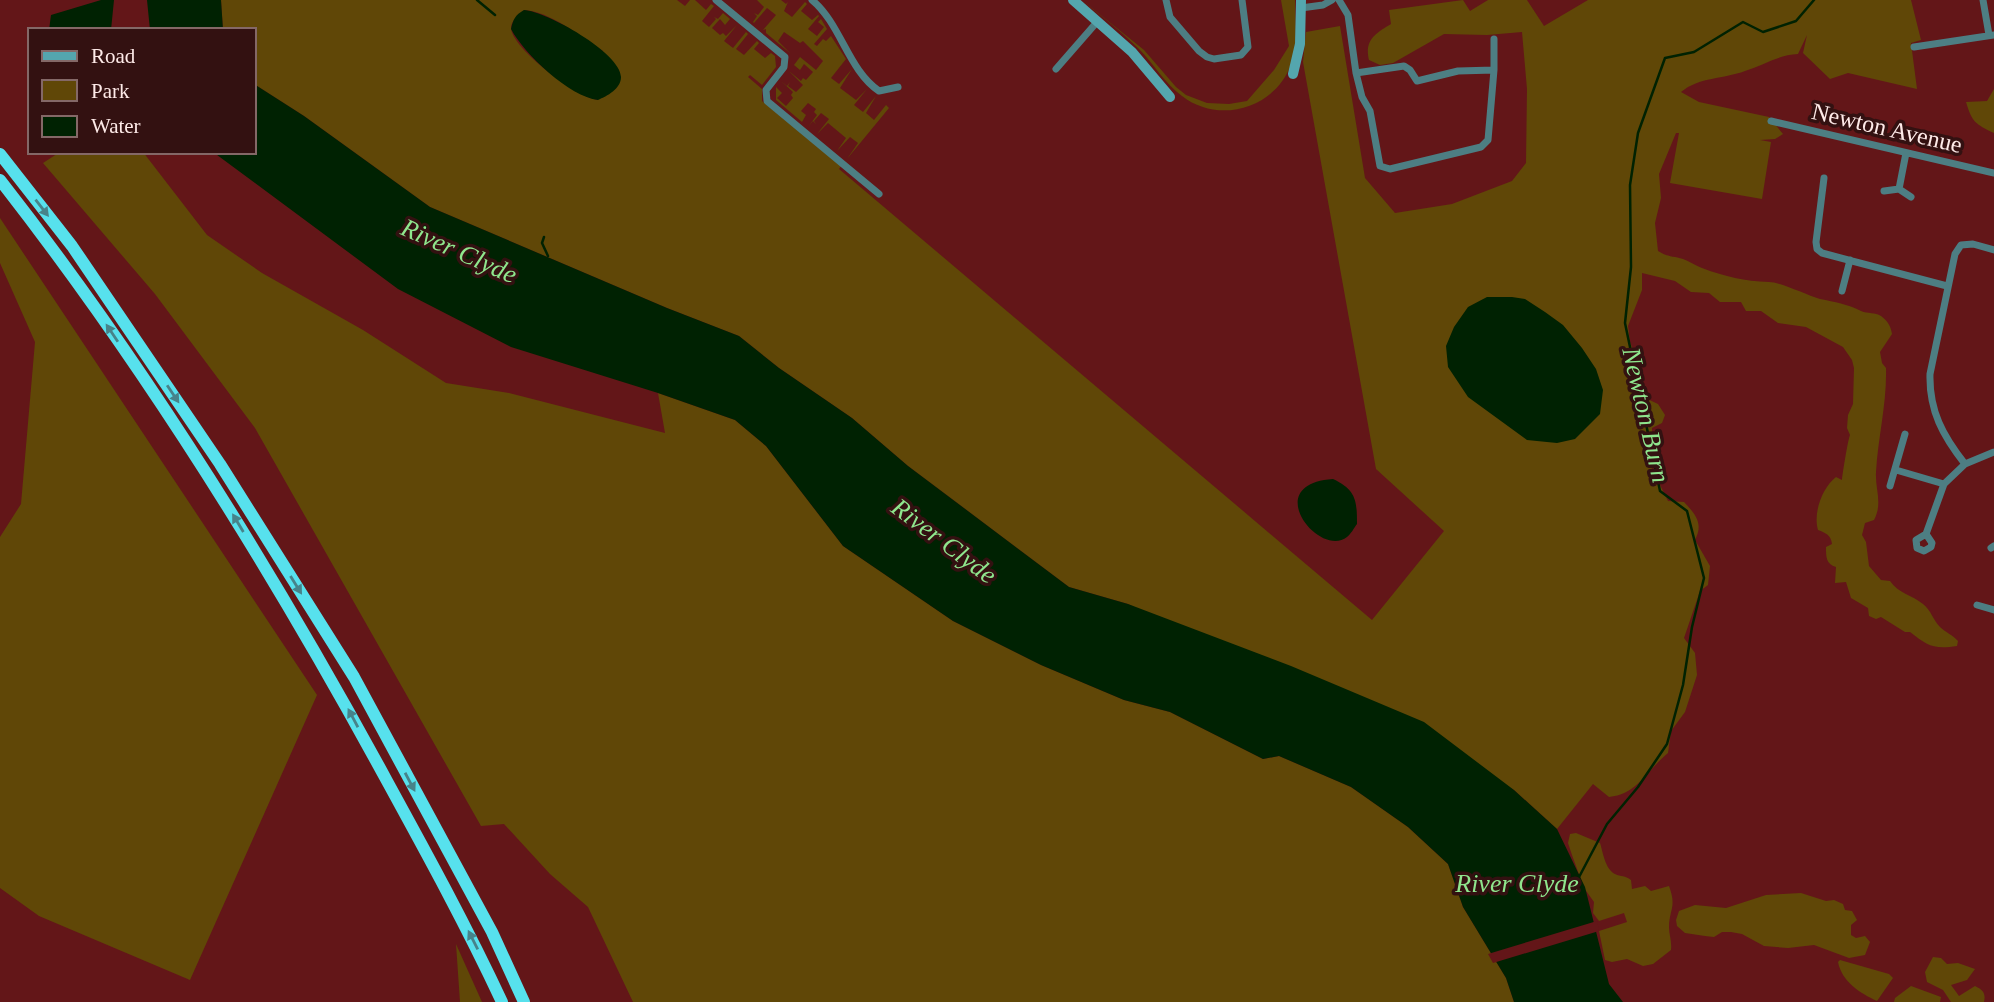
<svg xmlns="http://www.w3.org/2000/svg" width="1994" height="1002" font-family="'Times New Roman',serif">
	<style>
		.green { fill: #604707; fill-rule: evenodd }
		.water { fill: #002202 }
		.pier { fill: #631618 }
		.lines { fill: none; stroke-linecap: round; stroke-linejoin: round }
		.stream { stroke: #002202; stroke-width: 2.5 }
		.street { stroke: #4d7e83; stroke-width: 7 }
		.secondary { stroke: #54a6ae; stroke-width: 10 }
		.highway { stroke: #57e1ed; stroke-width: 12 }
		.oneway { fill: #47838a }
		.labels { text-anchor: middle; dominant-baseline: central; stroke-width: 7; stroke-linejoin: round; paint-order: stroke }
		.street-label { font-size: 24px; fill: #feeae8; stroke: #311 }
		.water-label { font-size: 26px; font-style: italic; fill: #8fe68d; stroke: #311 }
	</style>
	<rect width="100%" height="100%" fill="#631618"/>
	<path class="green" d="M221,0H677L685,6L690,0H695L706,10L711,4L714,6L702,21L709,27L716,19L714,17L718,19L723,13L730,19L725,25L720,19L712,28L720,35L723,33L726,36L737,25L724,41L733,48L746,32L748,34L736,49L744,55L757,41L759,43L754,49L765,58L771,53L775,56L776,67L762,85L750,75L748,77L762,89V101L841,166L839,169L1372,620L1444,531L1376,469L1303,62L1306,32L1340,26L1365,178L1395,213L1452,204L1512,181L1526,163L1527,89L1522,32L1487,35L1444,34L1393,63L1380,65L1369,60C1364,40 1376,33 1391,24L1389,10L1463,0L1470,11L1488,0H1527L1544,26L1588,0H1911L1921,40L1911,43L1917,89L1848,73L1830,79L1803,53L1807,35L1798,54C1778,55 1764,65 1745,71C1724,79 1699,77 1681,92L1699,102L1769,117L1783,134L1775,139L1760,140L1771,142L1762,199L1670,183L1679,133H1676L1659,174L1661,198L1655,223L1658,251C1667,257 1673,256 1683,259C1689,261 1696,266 1702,268C1726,277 1744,281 1769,282C1780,282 1806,295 1820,299C1835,302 1847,304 1861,311C1868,314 1875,312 1881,316C1888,321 1891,327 1892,334L1880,352L1882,363L1886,368C1887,403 1878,437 1876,472C1875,490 1883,503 1874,520L1865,523L1862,535L1866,542L1869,566L1881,580L1890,581C1898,593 1912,595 1923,604C1931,610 1933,620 1940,627C1945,632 1953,635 1958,641L1957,646C1933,650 1927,645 1910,632H1905L1881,617L1876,619L1869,616L1868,608L1851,598L1846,582L1835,583L1836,567C1826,564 1826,557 1826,547L1832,544C1831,535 1826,533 1818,530C1813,513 1822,488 1836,477L1842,480C1842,477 1848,439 1850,435L1847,428L1848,415L1853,404L1854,368L1852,360L1843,347L1806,327L1778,323L1761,311H1746L1741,302H1720L1709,293L1691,292L1675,281L1642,273V290L1628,326L1630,342L1636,358L1633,381L1641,396L1658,404L1665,415L1662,423L1652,428V445L1648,461L1668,501L1684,502C1695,514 1704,523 1695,540L1710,566L1708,585L1700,591L1684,638L1695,653L1697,675L1685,712L1671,731L1668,753C1646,771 1638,794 1609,797L1593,784L1557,829L1514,790L1128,604L1069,587L908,466L852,418L779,368L739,336L667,308L430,207L304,116L254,84V30H223ZM524,10C549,11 582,37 603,51L598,100C578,98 512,49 511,28C511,20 520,15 524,10Z
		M757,0H781L786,4L788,2L784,11L792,17L805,2L807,4L801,11L812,20L818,15L819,16L808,29L817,36L824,27L818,22L821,19L827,29L814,44L817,46L823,39L826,41L831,36L846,59L831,78L839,84L852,69L840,88L856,100L867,89L854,105L863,112L876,96L866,113L874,120L886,105L889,108L847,159L858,143L850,137L837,151L846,138L828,123L817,134L829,119L821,113L814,121L816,124L813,121L808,127L817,115L814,112L816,109L808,103L801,111L806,115L802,122L776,100V87L782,93L777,98L786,106L793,98L791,95L793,92L781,81L787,86L790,82L788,86L796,92L803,85L789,71L801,81L803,78L806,80L813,72L804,64L800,70L794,65L800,57L816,70L823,61L803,41L800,43L784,32L778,41L791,54L766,33V29L763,30L776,15L767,8L754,23L753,22L757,16L754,13L758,15L764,7Z
		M1082,0L1144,50L1176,87L1186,95L1207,103L1229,104L1247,101L1274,70L1289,46L1281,0H1295C1295,21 1298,43 1291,64C1276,108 1219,125 1182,96C1165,84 1153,63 1139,49C1121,31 1101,16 1082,0Z
		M1994,89V133C1975,124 1972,122 1966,102L1987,101Z
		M60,152H143L207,235L262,273L363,330L446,383L509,393L665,433L658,393L735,420L766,446L843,546L953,621L1041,665L1124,700L1170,712L1263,759L1279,756L1351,787L1408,827L1448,864L1463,907L1506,978L1514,1002H633L588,907L550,874L504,824L481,826L255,428L155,294L43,163Z
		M0,218L317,695L190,980L39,916L0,888V537L21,504L35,342L0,263Z
		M1576,833L1600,843C1603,852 1605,869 1615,874C1621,877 1625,875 1631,880L1632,889L1645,886L1651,891L1669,886C1677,907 1669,910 1669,927C1669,935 1672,941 1671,950L1653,964L1643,966L1627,959L1612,962L1605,960L1599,931L1627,922L1624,913L1599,921L1593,913L1594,902L1584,888L1572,855L1568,843L1570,834Z
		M1801,893L1826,901L1834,900L1843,904L1845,910L1852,911L1857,920L1851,925V935L1856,938L1865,936L1870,942L1865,955L1849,958L1814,945L1788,948L1764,946L1742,934L1731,932H1722L1714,937L1705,936L1685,933L1677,926L1676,920L1679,911L1695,905L1726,908L1766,895Z
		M456,944L482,1002H460Z
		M1933,957L1941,958L1947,964L1958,963L1975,969L1967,980L1951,985L1959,996L1975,986C1983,990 1986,993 1984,1002H1951L1943,990L1927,982L1925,972Z
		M1840,960L1889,974L1893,978L1877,1001C1860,993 1842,982 1838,962Z
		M1911,986L1941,997L1940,1002H1894L1895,998Z"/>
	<path class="water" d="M101,0H114L111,30H49L51,15Z
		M147,0H221L223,30H150Z
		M524,10C546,11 621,53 621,77C621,89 607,96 598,100C570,97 524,54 511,29C513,20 515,15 524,10Z
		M254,84L304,116L430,207L667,308L739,336L779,368L852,418L908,466L1069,587L1128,604L1291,666L1424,722L1514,790L1557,829L1585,887L1609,984L1623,1002H1514L1506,978L1463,907L1448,864L1408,827L1351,787L1279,756L1263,759L1170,712L1124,700L1041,665L953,621L843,546L766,446L735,420L658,393L511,347L398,289L213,152H254Z
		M1487,297H1512L1525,299L1545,312L1563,325L1582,348L1596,369L1603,390L1600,414L1575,439L1557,443L1527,440L1468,397L1448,367L1446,346L1454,327L1468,307Z
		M1333,479C1356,490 1357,500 1357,524C1354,528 1351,534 1347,537C1320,559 1259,484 1333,479Z"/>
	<path class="pier" d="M1597,921L1599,931L1493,963L1488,954Z"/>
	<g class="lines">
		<path class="stream" d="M477,0L495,15
			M544,237L542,243L548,256
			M1578,879L1607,824L1638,787L1667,744L1683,685L1692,627L1704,578L1687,511L1660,491L1625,323L1631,267L1630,185L1638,133L1665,58L1694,52L1743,22L1763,32L1796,21L1814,0"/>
		<path class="street" d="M716,0L785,57L784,67L766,90L767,101L879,194
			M812,0C841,24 848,70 879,91L898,87
			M1166,0L1170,17L1199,51L1207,57L1214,59L1241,55L1248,47L1242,0
			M1339,0L1348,15L1356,73L1362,97L1370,111L1380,166L1390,169L1481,147L1488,140L1494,70L1458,71L1417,81L1410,70L1404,66L1356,73
			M1983,0L1989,35
			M1301,8L1323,5L1332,0
			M1914,47L1994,35
			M1056,69L1097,22
			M1494,70V39
			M1771,121L1994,173
			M1906,153L1899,189L1911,197
			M1824,178L1816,242L1817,249L1822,253L1947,286
			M1884,191L1899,189
			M1842,291L1850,260
			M1965,464C1943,436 1929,411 1930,374L1955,254L1961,245L1973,244L1994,250
			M1896,470L1944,484
			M1890,486L1905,434
			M1926,534L1932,543L1931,547L1924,551L1917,548L1916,540L1926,534L1944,484L1965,464L1994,452
			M1991,548L1994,546
			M1977,605L1994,610"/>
		<path class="secondary" d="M1073,0L1132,52L1170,97
			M1293,74L1300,44L1301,0"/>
		<path class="highway" d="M0,154L72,246L220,464L354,677L492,932L524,1002
			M0,180C147,368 273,571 387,781C427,854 467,927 502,1002"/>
	</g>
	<defs><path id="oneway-solid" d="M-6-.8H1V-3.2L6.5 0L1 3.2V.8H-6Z" transform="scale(1.75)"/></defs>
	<g class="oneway">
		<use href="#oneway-solid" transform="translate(42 208) rotate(52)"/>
		<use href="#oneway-solid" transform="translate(112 333) rotate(-124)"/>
		<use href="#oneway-solid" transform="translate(173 394) rotate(56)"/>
		<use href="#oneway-solid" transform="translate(238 523) rotate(-121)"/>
		<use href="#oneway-solid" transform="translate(296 585) rotate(58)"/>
		<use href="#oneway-solid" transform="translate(353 718) rotate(-118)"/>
		<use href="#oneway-solid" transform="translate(410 782) rotate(62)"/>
		<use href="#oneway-solid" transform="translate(473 940) rotate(-117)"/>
	</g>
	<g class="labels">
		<g class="street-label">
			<text transform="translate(1887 128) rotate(13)">Newton Avenue</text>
		</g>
		<g class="water-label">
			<text transform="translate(459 251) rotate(24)">River Clyde</text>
			<text transform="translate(1646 415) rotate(77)">Newton Burn</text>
			<text transform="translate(944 541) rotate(37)">River Clyde</text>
			<text x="1517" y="883">River Clyde</text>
		</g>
	</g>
	<rect x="28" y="28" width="228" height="126" fill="#331111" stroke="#846867" stroke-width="2"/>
	<rect x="42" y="51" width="35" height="10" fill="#54a6ae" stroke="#846867" stroke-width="2"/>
	<text x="91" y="63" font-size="21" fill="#feeae8">Road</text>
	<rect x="42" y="80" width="35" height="21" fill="#604707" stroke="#846867" stroke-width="2"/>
	<text x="91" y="98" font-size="21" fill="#feeae8">Park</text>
	<rect x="42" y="116" width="35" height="21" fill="#002202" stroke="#846867" stroke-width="2"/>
	<text x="91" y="133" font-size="21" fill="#feeae8">Water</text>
</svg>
